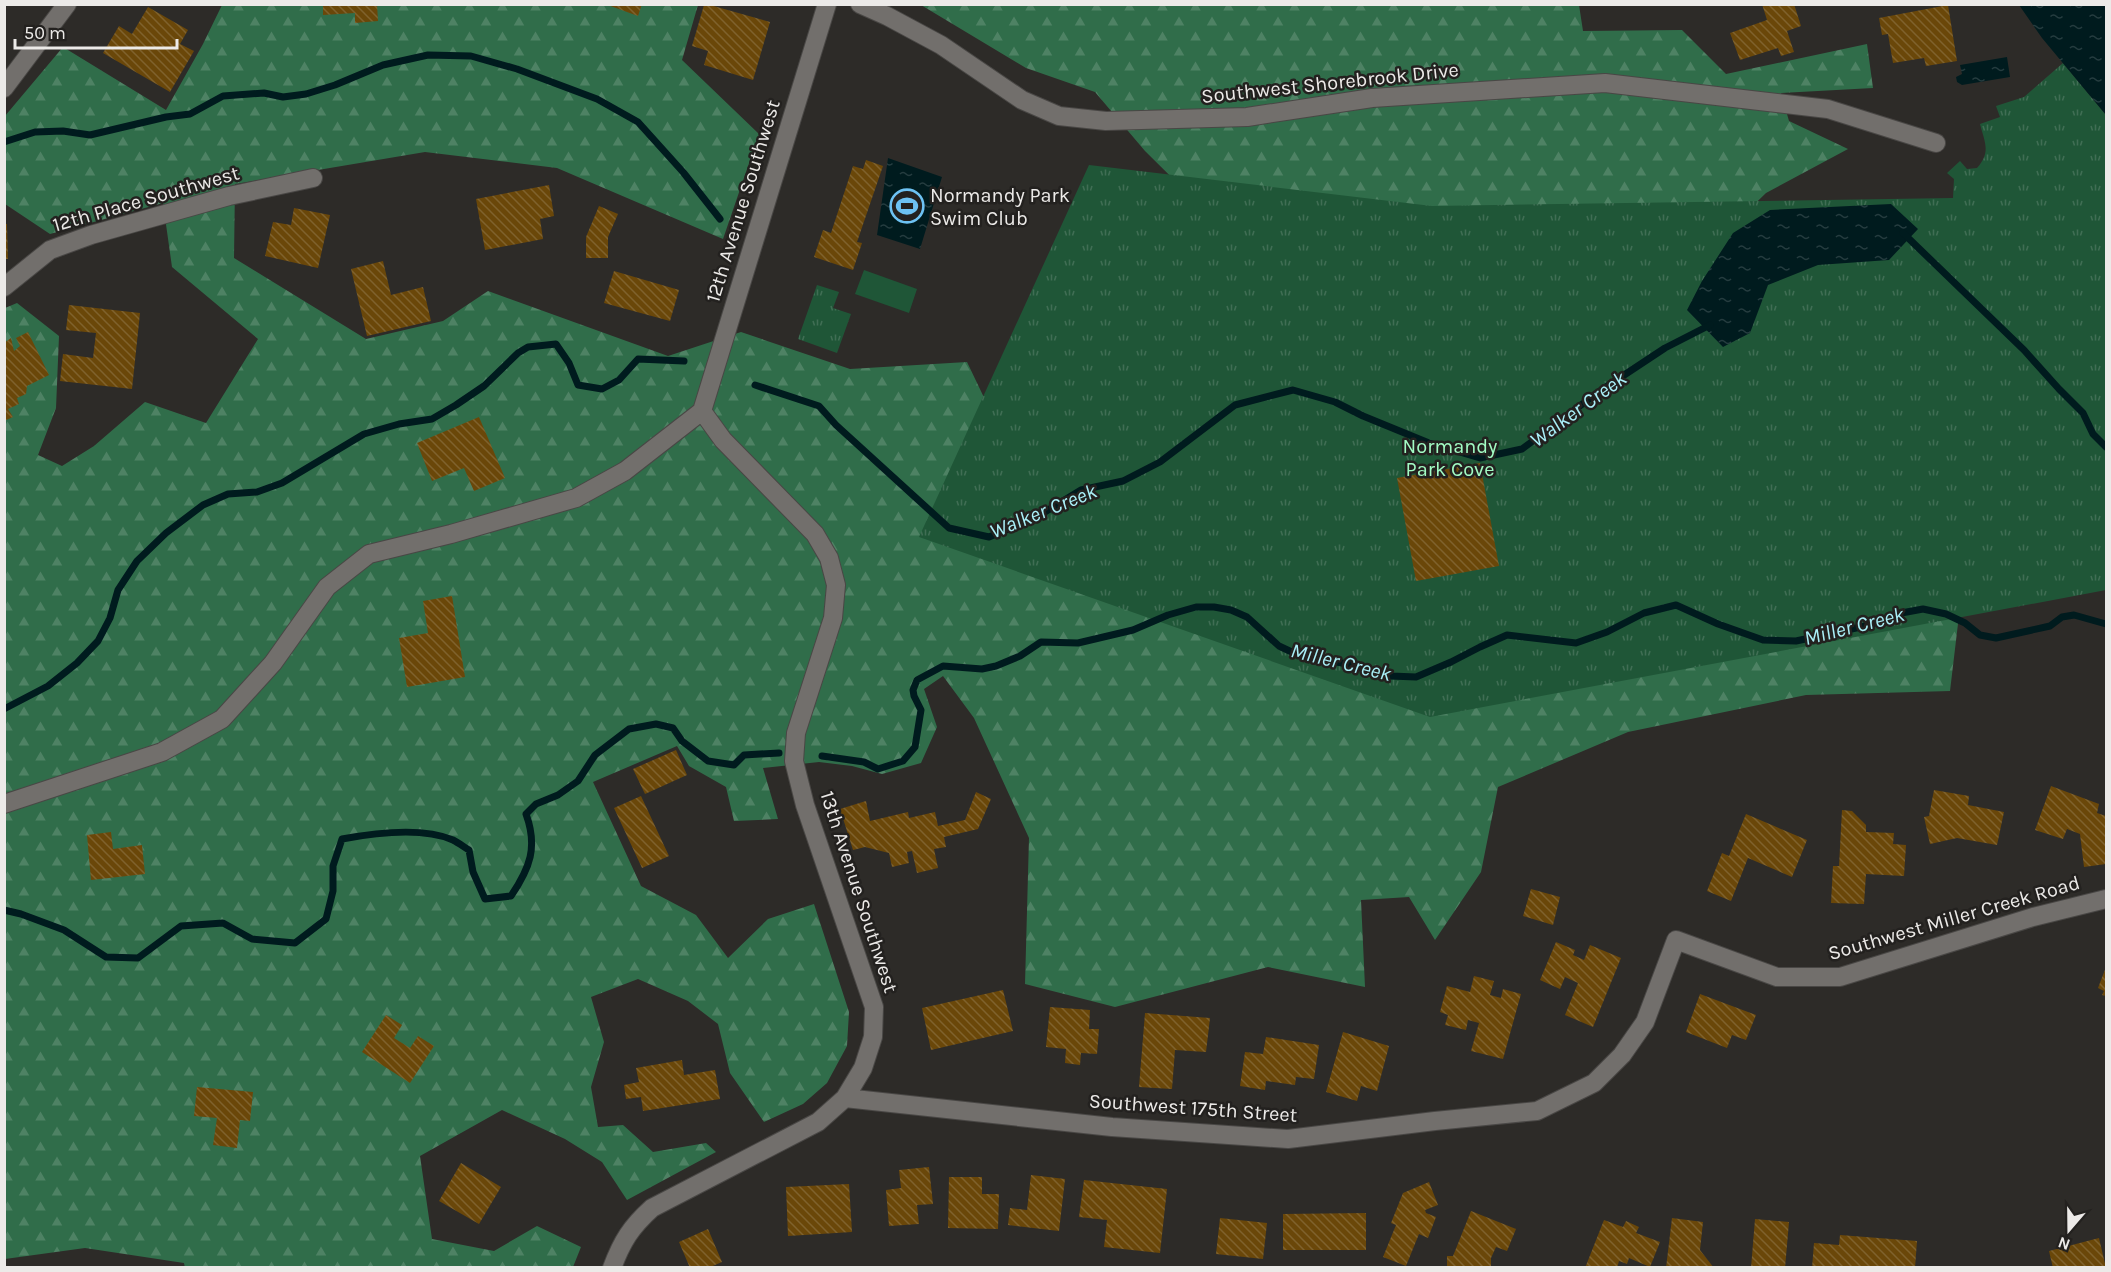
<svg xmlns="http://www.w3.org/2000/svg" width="2111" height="1272" font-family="Karla,sans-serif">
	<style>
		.grass { fill: #1f5637 }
		.forest { fill: url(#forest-firs) }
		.park { fill: url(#park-tufts) }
		.water { fill: url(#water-ripples) }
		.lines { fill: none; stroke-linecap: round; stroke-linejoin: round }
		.stream { stroke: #001b1e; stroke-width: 7 }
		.building { fill: url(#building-back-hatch) }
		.minor-casing { stroke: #494745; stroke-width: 20 }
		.tertiary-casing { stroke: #494745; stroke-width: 20 }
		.minor { stroke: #726f6c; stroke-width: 18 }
		.tertiary { stroke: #726f6c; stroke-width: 18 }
		.labels { text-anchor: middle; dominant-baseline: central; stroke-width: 5; stroke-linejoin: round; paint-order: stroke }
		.street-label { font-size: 20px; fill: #eceae8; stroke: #23211f }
		.poi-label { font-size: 20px; fill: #eceae8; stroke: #23211f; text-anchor: start }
		.park-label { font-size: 20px; fill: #a2fcc4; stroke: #23211f }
		.water-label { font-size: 21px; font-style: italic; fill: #aaf0f8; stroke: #23211f }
	</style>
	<defs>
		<pattern id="forest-firs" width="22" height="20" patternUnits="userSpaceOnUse" patternTransform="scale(1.5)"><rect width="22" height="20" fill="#306d4a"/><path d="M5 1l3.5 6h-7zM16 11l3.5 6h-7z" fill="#4e8264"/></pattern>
		<pattern id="park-tufts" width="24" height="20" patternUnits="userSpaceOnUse" patternTransform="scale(1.5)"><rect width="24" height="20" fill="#1f5637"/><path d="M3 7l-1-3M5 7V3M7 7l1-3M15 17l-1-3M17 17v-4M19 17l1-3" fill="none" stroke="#406e54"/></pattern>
		<pattern id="water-ripples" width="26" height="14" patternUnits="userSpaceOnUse" patternTransform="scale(1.5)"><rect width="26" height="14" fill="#001b1e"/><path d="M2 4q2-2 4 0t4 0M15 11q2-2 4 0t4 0" fill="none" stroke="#253c3f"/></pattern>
		<pattern id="building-back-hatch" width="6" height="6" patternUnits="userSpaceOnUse" patternTransform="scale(1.5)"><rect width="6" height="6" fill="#6a4709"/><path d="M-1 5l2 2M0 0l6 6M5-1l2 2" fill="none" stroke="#7f622d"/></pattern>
	</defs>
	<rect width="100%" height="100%" fill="#2d2b28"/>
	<path class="grass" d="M864,270L917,289L909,313L855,294Z"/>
	<path class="forest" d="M222,5H698L682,60L759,134L723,239L557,168L425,152L235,184L234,258L366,339L443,321L488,291L668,356L741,332L850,369L967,362L989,408L1962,590L1950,691L1806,695L1628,732L1498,787L1481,872L1435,940L1409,897L1361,900L1365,987L1268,967L1115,1007L1025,984L1029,838L974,718L943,676L924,689L937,727L921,763L882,774L852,766L819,762L763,768L778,819L734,821L726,787L689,766L677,746L593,782L641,886L696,915L728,958L768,919L814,904L849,1012L847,1046L827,1083L803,1104L764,1122L730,1073L718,1024L688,1001L638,979L591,997L604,1042L591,1087L598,1127L623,1125L653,1152L706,1143L716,1152L627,1200L602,1162L565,1139L502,1110L420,1156L432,1239L494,1251L537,1226L581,1247L573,1267L185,1268L184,1263L85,1248L5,1259V308L17,303L59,336L56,408L38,455L62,466L94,446L145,402L206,423L258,339L172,267L163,203L50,234L5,204V116L63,47L166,110L203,44Z
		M921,5H1579L1583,31L1682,30L1726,74L1867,44L1873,88L1781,93L1789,121L1848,149L1766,193L1728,230L1247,252L1145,151L1095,92L1026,68Z"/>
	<path class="park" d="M2063,63L2106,115V590L1430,717L919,537L1089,165L1432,206L1953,198L1954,179L1947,173L1960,161L1967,169L1977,168C1991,152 1985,143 1980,124L2000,117L1996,106L2024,97Z
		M817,285L839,292L833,308L851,314L837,353L798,339Z"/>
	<path class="water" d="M2019,5H2106V115L2042,38Z
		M2007,57L2010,77L1962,85L1957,82L1956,77L1962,74L1960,65Z
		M888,158L942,177L920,249L877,235Z
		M1891,204L1918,229L1889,260L1818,265L1768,285L1750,333L1723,347L1687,310L1702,281L1733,233L1770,210Z"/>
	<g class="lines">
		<path class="stream" d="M4,142L35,132L63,131L90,135L166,117L190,114L223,96L264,93L283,97L306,94L335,85L383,65L428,55L471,56L517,69L597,99L638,122L683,172L720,219
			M1903,233L2024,350L2059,389L2083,413L2093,434L2106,447
			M755,385L819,406L836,425L949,528L989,537L1035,518L1081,490L1123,481L1160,462L1235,405L1293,390L1335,402L1363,416L1429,443L1480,458L1522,449L1600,391L1665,348L1710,325
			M4,709L48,686L77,663L98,641L110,618L118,590L137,561L166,533L203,505L228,494L257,492L282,483L364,434L399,424L432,419L456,405L484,386L518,353L528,347L556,344L569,363L578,385L602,389L619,380L638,359L684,361
			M822,756L864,762L878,769L903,761L915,747L921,710L914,696L913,690L917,680L943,666L982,669L996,666L1020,656L1041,642L1078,643L1133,630L1168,615L1196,607H1214L1231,610L1247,617L1279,646L1296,654L1347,664L1391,676L1416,677L1451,662L1480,647L1507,635L1576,643L1607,632L1644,613L1676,605L1718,624L1763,640L1796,641L1870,625L1896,614L1923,609L1946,614L1965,623L1980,635L1996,638L2050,626L2062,617L2074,615L2106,624
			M4,910L21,914L64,930L106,957L138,958L181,926L223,923L252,939L295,943L326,919L333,891V866L342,839C374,833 423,827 453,840C459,843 464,847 469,850L473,872L485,899L511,896C530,868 538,847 526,814L536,804L558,795L578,781L595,755L629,729L656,724L673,728L682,741L708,761L734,765L744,755L779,753"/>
	</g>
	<path class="building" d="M323,4H377L378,21L355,23V13L323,15Z
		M605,4H642L638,16Z
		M1762,4H1794L1801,26L1787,31L1794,52L1781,56L1778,48L1740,60L1730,33L1767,20Z
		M704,5H710L770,22L753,80L704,65L708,51L692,46Z
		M1948,5L1957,61L1926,66L1924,58L1893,63L1888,34L1882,35L1879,18Z
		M148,7L188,30L180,44L194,51L170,92L103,53L119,26L132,34Z
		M866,160L883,166L857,242L862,243L853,270L814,257L823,230L831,233L853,166L863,169Z
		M549,185L554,216L540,219L543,239L485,250L476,199Z
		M599,206L618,214L608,237V258H586V237Z
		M294,208L330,215L318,268L265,256L273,222L291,225Z
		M4,224H7L8,259H4Z
		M383,261L391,295L423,287L431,321L367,336L351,269Z
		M614,271L679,290L670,321L604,303Z
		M69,305L140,313L132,389L60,381L63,354L93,358L96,333L66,330Z
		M28,332L49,375L27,386L26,394L17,398L19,404L8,409L13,417L4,421V343L11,338L14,351L20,346L16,338Z
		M479,417L505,478L474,491L464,468L432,481L417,443Z
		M1480,463L1499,566L1416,581L1397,478Z
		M452,596L465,677L407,687L399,638L428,633L423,601Z
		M676,750L687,775L645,794L633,769Z
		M2051,786L2099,804L2097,813L2106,816V864L2084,867L2080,834L2067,829L2063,839L2035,830Z
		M1934,790L1969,796L1968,805L2004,812L1997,845L1957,838L1930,844L1924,817L1929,816Z
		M976,792L991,799L978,829L944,837L946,847L934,849L938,868L917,873L912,851L907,852L909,863L892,867L889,853L865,847L853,850L840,809L866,801L870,821L908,812L909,818L935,812L938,826L965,820Z
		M641,796L669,856L642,868L614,808Z
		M1842,810L1852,811L1866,825V832L1894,833L1893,844L1906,845L1904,876L1866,874L1864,904L1831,903L1833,866H1839Z
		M1746,814L1807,840L1792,877L1748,858L1731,901L1707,891L1722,853L1729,856Z
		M111,832L113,849L142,845L145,874L91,880L87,835Z
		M1531,889L1560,897L1553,925L1523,916Z
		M1556,942L1575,950L1573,955L1584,960L1590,945L1621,958L1593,1027L1565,1015L1578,983L1565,977L1560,989L1540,980Z
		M2106,967V996L2102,995L2104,991L2098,988Z
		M1474,976L1494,981L1490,995L1501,998L1503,989L1521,994L1503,1059L1471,1051L1479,1023L1468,1020L1466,1030L1445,1025L1448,1015L1440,1012L1447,986L1470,992Z
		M1003,990L1013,1031L931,1050L922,1008Z
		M1700,994L1756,1015L1746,1040L1732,1035L1727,1048L1686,1032Z
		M1050,1007L1090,1010L1089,1029H1099L1097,1054L1081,1053L1080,1065L1065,1063L1066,1049L1046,1047Z
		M1145,1013L1210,1018L1206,1052L1175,1050L1172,1089L1139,1087Z
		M386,1015L402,1025L394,1038L410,1048L418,1036L434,1046L410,1083L362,1052Z
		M1343,1032L1389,1046L1377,1091L1361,1086L1357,1101L1326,1092Z
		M1266,1037L1319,1045L1314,1079L1296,1077L1295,1085L1266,1081L1265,1090L1240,1086L1245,1052L1263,1054Z
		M682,1060L684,1075L715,1070L720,1099L643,1111L641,1097L626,1099L624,1085L639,1082L636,1068Z
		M197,1087L253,1092L250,1121L240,1120L237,1148L213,1145L217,1118L194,1116Z
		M461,1163L501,1187L479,1224L439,1201Z
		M929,1167L933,1204L917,1205L919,1224L889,1226L886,1190L901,1188L899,1170Z
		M1031,1175L1065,1179L1059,1231L1008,1225L1010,1208L1027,1210Z
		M949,1177H982V1194H999L998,1229L948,1228Z
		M1084,1180L1167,1189L1160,1253L1104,1247L1107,1220L1079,1217Z
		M1429,1182L1438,1205L1425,1210L1426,1213L1436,1217L1428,1238L1419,1234L1406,1266L1383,1257L1396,1225L1391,1223L1403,1193Z
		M849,1184L852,1232L788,1236L786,1187Z
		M1471,1211L1516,1229L1507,1251L1496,1247L1491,1258V1268H1447V1256H1453Z
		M1366,1213V1250H1283V1214Z
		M1220,1218L1267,1223L1263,1259L1216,1254Z
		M1672,1218L1703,1222L1700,1250L1714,1268H1666Z
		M1755,1219L1789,1222L1785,1268H1751Z
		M1604,1220L1623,1227L1626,1221L1639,1227L1636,1233L1660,1242L1650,1267L1629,1258L1627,1264L1619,1261L1617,1268H1585Z
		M708,1229L722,1262L708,1268H690L679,1242Z
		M1840,1235L1917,1241L1915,1268H1812L1814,1243L1839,1245Z
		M2099,1238L2106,1268H2053L2049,1251Z"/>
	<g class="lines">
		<g class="minor-casing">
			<path id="minor" d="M860,4L887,16L941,45L1022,100L1059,116L1106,121L1247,117L1372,98L1605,83L1828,109L1936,143
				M4,287L50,250L91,235L229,196L313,178
				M702,411L827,4
				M4,804L162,752L222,719L273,663L327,587L369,554L451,534L576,498L625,471L702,411
				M845,1098L1112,1127L1288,1139L1435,1121L1537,1111L1594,1083L1622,1055L1645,1022L1676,940L1777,977H1840L2033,917L2106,899
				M612,1268C622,1241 631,1227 652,1208L818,1122L845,1098L863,1068L873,1037L874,1007L805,805L794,761L796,733L833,618L836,585L829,558L815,534L723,440L702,411"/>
		</g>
		<g class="tertiary-casing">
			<path id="tertiary" d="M4,88L67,4"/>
		</g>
		<use href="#minor" class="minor"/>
		<use href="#tertiary" class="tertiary"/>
	</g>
	<defs>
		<g id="stadium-ring" transform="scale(1.725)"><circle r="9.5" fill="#23211f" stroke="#6dc2f3" stroke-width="1.5"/><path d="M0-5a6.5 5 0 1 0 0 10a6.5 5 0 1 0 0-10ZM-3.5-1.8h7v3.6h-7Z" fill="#6dc2f3"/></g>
	</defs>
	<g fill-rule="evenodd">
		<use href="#stadium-ring" x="907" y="206"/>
	</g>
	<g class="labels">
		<g class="street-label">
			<text transform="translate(1330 83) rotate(-6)">Southwest Shorebrook Drive</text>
			<text transform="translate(146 199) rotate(-16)">12th Place Southwest</text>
			<text transform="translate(743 201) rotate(-73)">12th Avenue Southwest</text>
			<text transform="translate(859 892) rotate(72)">13th Avenue Southwest</text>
			<text transform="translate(1954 918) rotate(-16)">Southwest Miller Creek Road</text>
			<text transform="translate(1193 1108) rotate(4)">Southwest 175th Street</text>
		</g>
		<g class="poi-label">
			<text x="930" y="195">Normandy Park<tspan x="930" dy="23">Swim Club</tspan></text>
		</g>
		<g class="park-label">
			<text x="1450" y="446">Normandy<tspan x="1450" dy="23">Park Cove</tspan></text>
		</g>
		<g class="water-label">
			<text transform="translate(1578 409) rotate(-36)">Walker Creek</text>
			<text transform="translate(1043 511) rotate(-22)">Walker Creek</text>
			<text transform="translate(1854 626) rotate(-14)">Miller Creek</text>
			<text transform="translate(1341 662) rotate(14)">Miller Creek</text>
		</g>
	</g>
	<rect width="2111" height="1272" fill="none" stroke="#eceae8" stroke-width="12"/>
	<g transform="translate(2069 1230) rotate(200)" stroke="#23211f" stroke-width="4.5" paint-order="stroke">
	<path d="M0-4.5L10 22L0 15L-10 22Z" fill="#eceae8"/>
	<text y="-9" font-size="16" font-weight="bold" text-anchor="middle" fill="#eceae8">N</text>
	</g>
	<path d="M15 39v9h162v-9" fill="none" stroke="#eceae8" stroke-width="3"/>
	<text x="24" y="39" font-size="18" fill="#eceae8" stroke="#23211f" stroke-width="4.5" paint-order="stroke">50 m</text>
</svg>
